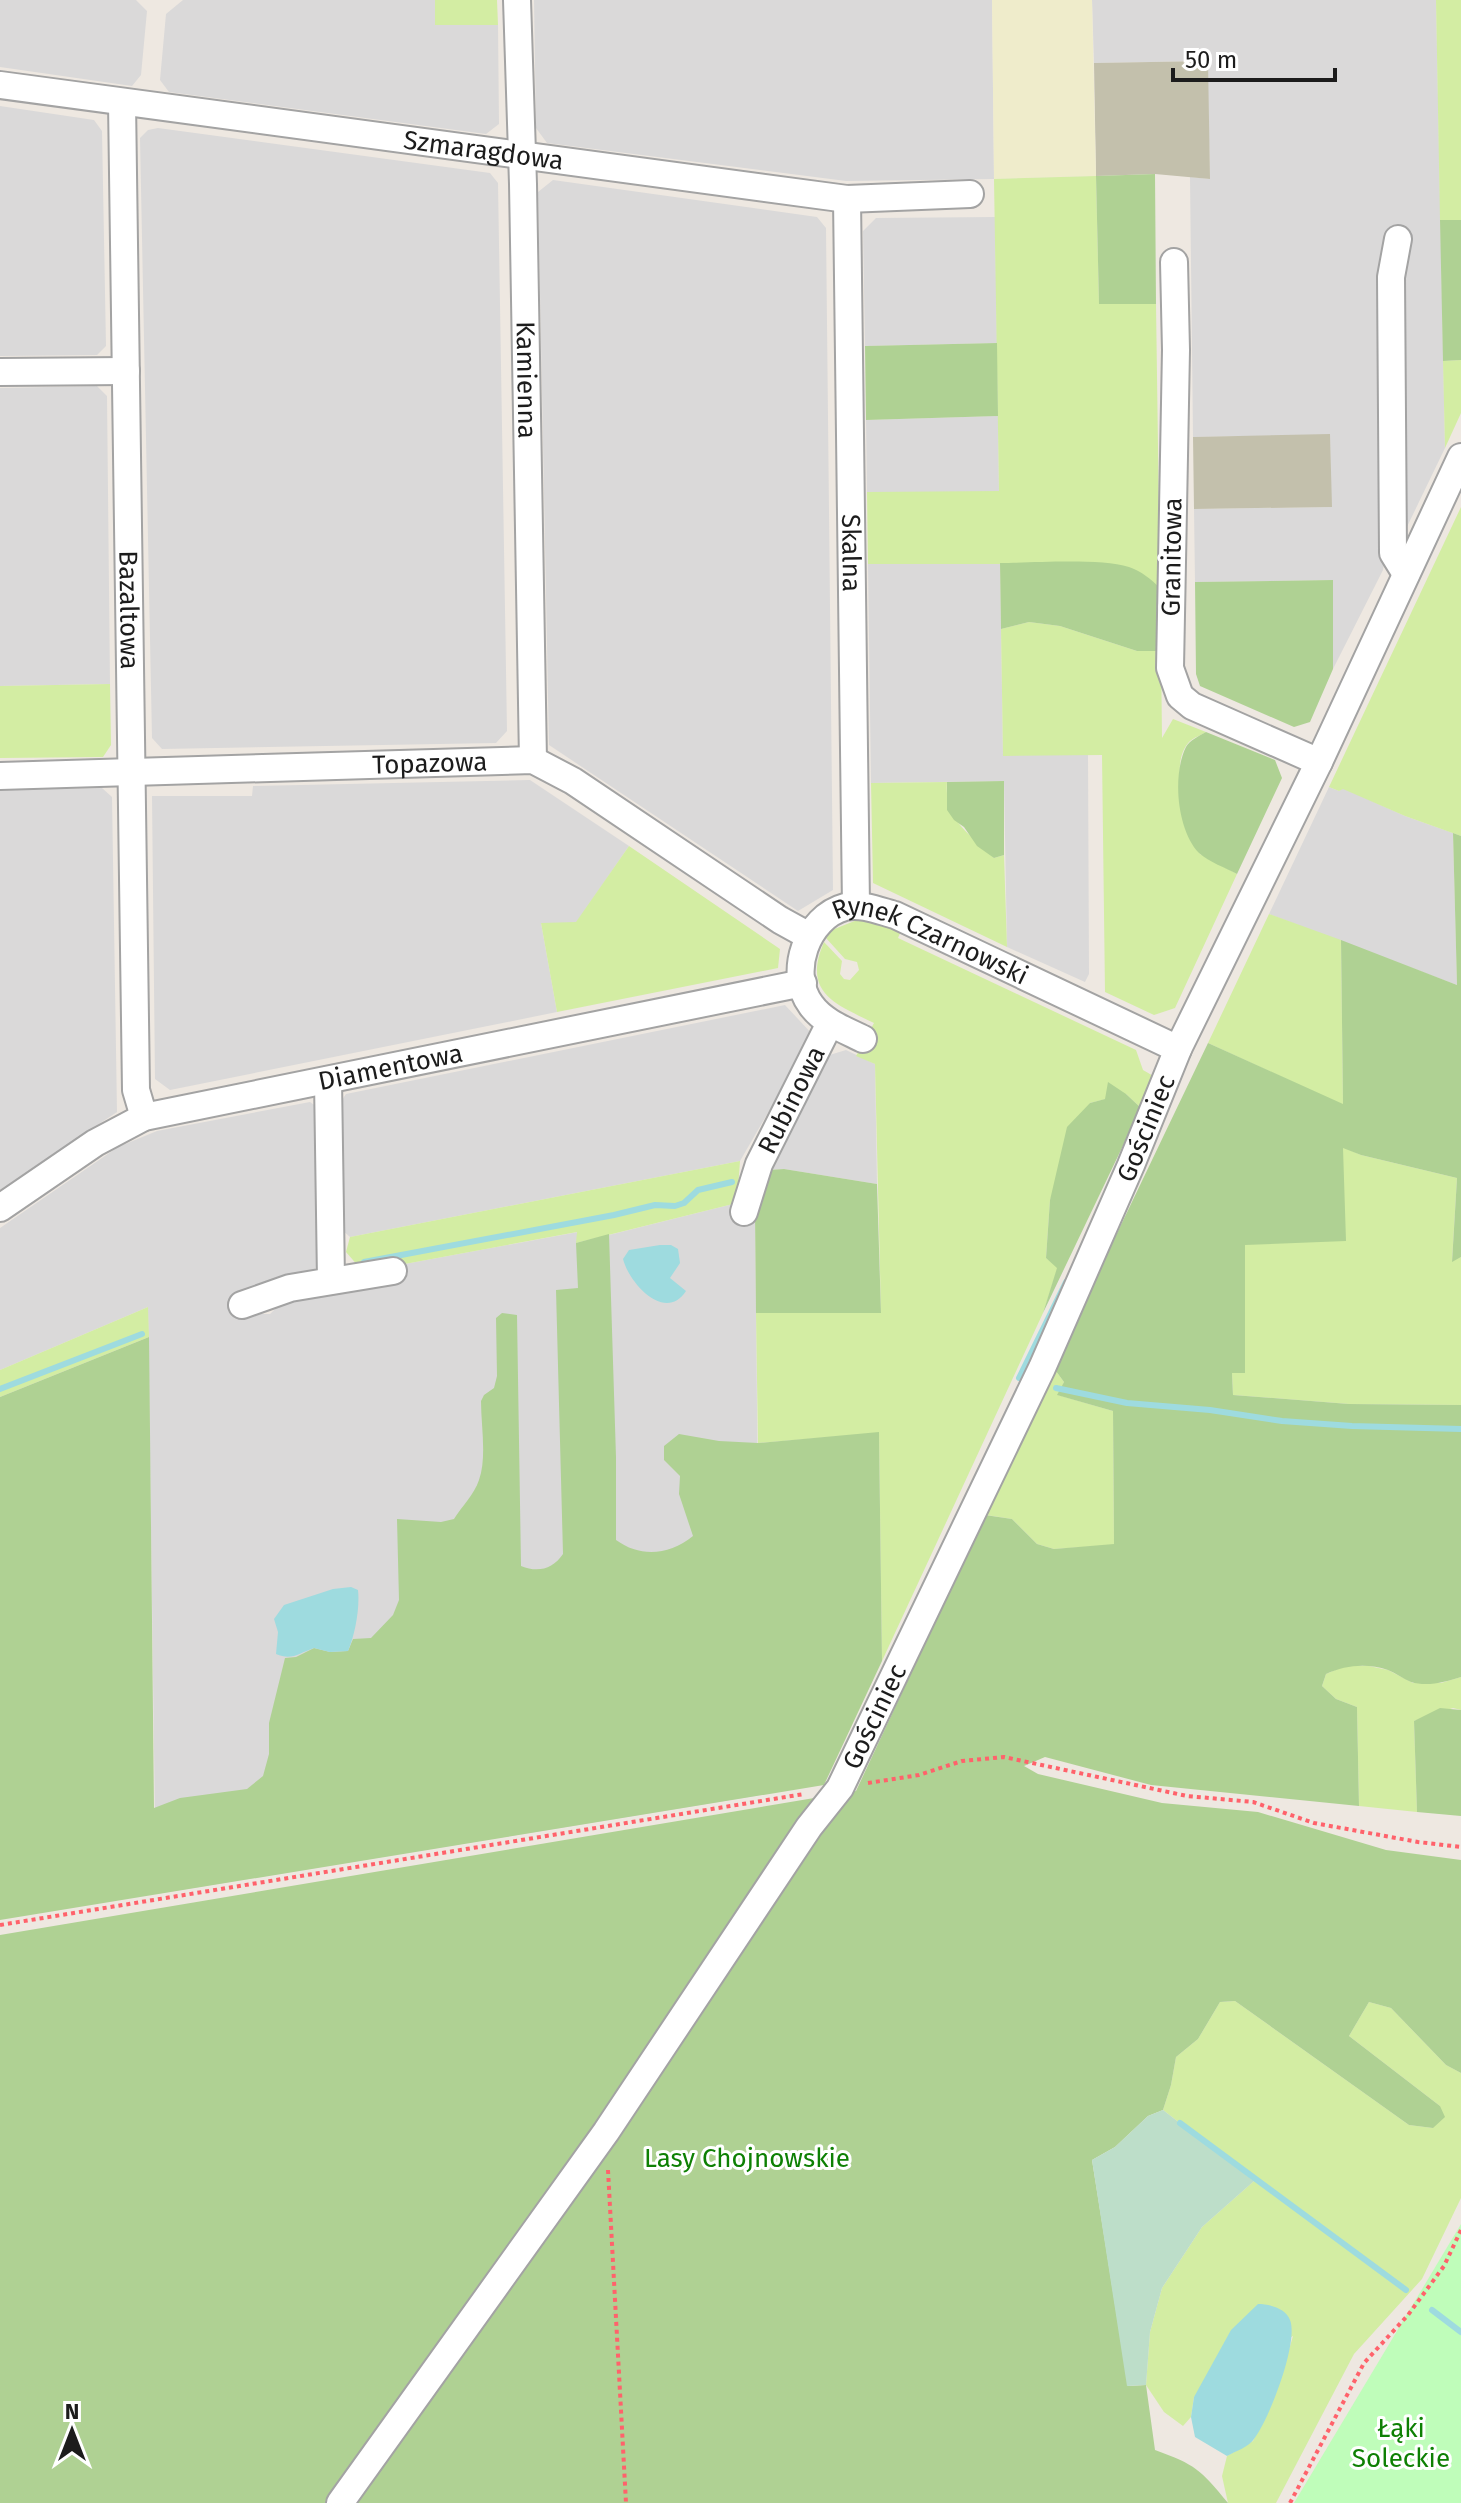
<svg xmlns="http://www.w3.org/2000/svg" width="1461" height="2503" font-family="'Fira Sans',sans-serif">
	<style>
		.residential { fill: #dad9d9 }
		.construction { fill: #c3c0ac }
		.farmland { fill: #efeccb }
		.grass { fill: #d3eda3 }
		.forest { fill: #afd193 }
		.wetland { fill: #bddec9 }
		.park { fill: #bffdba }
		.water { fill: #9edbdf }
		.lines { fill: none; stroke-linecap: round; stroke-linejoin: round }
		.stream { stroke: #9edbdf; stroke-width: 6 }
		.minor-casing { stroke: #a3a3a3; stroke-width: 30 }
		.path { stroke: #ff626b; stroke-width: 4; stroke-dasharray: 4 4; stroke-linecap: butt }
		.minor { stroke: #fff; stroke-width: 26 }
		.labels { text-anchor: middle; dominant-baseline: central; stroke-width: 6; stroke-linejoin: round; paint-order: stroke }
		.street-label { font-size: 26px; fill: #1c1c1c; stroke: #fff }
		.park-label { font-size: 26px; fill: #0e8004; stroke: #fff }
	</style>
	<rect width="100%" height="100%" fill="#eee8e1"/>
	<path class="residential" d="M0,0H136L147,11L141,75L132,86L0,67Z
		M183,0H435L436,25H498L499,124L486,134L169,92L160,80L166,14Z
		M534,0H992L994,179L846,181L547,143L536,128Z
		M1092,0H1436L1445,448L1404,533L1389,246L1380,267L1388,540L1383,570L1333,669V580L1195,582L1194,509L1331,507L1330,435L1193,437L1190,177L1210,179L1207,61L1094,63Z
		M0,106L94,120L102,131L106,346L97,355L0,356Z
		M158,128L490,173L498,183L507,731L496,743L162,749L152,738L140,138L148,130Z
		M553,180L817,217L826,228L833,890L798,911L549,745L538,192Z
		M995,217L997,343L865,346L863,231L876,218Z
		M97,386L107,396L110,684L0,686V388Z
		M998,416L999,492H867L866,420Z
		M1000,563L1003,755H1088L1089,974L1085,982L1007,947L1004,781L871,783L868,564Z
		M530,780L629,846L576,923H541L557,1012L170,1090L155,1079L152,796H252L253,786Z
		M1329,787L1339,791L1343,788L1405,816L1453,833L1457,985L1269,914Z
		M102,788L112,797L117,1112L0,1190V790Z
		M785,1005L813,1035L740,1161L350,1237L341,1229L338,1106L346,1094Z
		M846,1050L875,1064L877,1184L784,1169L768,1170L823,1057Z
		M310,1102L320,1109L322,1260L313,1271L278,1278L247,1314H270L282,1302L394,1266L578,1232L577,1243L737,1203L755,1213L761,1795L156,1894L148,1307L0,1370V1228L118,1147L157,1131Z"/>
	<path class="construction" d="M1208,61L1210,179L1155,174L1096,176L1094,63Z
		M1330,434L1332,507L1194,509L1193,437Z"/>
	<path class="farmland" d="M992,0H1092L1096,176L994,179Z"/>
	<path class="grass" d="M435,0H497L498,25H435Z
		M1436,0H1461V220H1440Z
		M1096,176L1099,303L1156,304L1160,588L1109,564H868L867,492L999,491L994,179Z
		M1461,360V413L1445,448L1443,361Z
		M1461,507V836L1405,816L1343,789L1339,791L1329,787Z
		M1029,622L1060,626L1137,651H1161L1162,738L1173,719L1206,732C1201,735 1193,738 1189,742C1166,767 1192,827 1200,854L1237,874L1175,1008L1154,1015L1105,992L1102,755L1003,756L1001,629Z
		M110,684L111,745L103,757L0,758V686Z
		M947,782C944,821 969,832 994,858L1004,855L1007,947L873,883L871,783Z
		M629,846L780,949L778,968L557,1012L541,923L576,922Z
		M1269,914L1341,940L1343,1105L1208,1043Z
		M857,920L880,923L901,931L898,938L1136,1050L1143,1070L1155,1077L1141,1108L1126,1094L1090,1103L1050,1200L1046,1258L1058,1267L1043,1313L882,1661L879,1433L758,1443L756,1313L881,1312L875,1064L856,1056L874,1023C835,1004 802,993 824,942L842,961L840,974L844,979L850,980L859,970L857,962L845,959L826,938L832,930Z
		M1343,1147L1361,1155L1457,1178L1452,1261L1461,1257V1405L1349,1404L1233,1395L1232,1373H1245V1244Z
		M740,1161L737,1203L576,1243L577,1232L394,1266L359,1267L346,1252L350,1237Z
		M148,1307L149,1337L0,1397V1370Z
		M1053,1367L1064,1382L1058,1395L1113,1411L1114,1545L1054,1549L1037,1544L1012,1519L986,1515Z
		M1344,1666H1369L1388,1670L1413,1683H1441L1461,1677V1710L1453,1708L1414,1721L1417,1812L1359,1806L1357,1707L1336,1699L1322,1686L1326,1674Z
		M1235,2001L1409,2125L1433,2128L1440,2106L1349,2036L1369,2002L1391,2008L1446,2065L1461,2073V2198L1422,2279L1354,2354L1276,2503H1228L1222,2476L1227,2456L1253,2441L1277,2390L1293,2336L1194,2397L1191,2417L1183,2426L1164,2412L1146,2385L1150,2332L1162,2288L1202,2227L1254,2181L1163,2110L1171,2085L1176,2057L1198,2039L1220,2002Z"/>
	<path class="forest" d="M1155,174L1156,304H1099L1096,176Z
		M1440,220H1461V360L1443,361Z
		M997,343L998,416L866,420L865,346Z
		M1000,563C1034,563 1099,558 1129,567C1141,571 1151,579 1160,588L1161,651H1137L1060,626L1029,622L1001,629Z
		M1333,580V669L1310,722L1294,727L1200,686L1196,674L1195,582Z
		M1206,732L1275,760L1282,778L1237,874C1226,868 1209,862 1199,853C1177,830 1172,775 1186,747C1190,740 1199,736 1206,732Z
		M1004,781V855L994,858L977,846L964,827L954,820L947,810V782Z
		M1453,833L1461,836V1257L1452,1262L1457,1178L1361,1155L1343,1148L1346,1241L1245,1245V1373H1232L1233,1395L1349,1404L1461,1405V1677C1446,1682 1427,1687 1411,1682C1403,1679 1396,1673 1388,1670C1367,1663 1346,1665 1326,1674L1322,1686L1336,1699L1357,1707L1359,1806L1151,1785L1045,1757L1024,1766L1038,1774L1162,1803L1258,1812L1386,1850L1461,1860V2073L1446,2065L1391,2008L1369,2002L1349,2036L1440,2106L1445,2117L1433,2128L1409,2125L1235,2001L1220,2002L1198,2039L1176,2057L1171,2085L1163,2110L1148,2116L1115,2147L1092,2160L1128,2386L1146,2385L1155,2450C1196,2465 1200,2469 1228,2503H0V1935L856,1791L985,1515L1012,1519L1037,1544L1054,1549L1114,1544L1113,1411L1057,1395L1064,1382L1053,1367L1208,1043L1343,1104L1341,940L1457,985Z
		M1108,1082L1126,1094L1141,1108L1043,1313L1057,1268L1046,1258L1050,1200L1067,1127L1090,1103L1105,1099Z
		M784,1169L877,1184L881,1313H756L755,1213L768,1170Z
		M609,1234L616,1457V1540C641,1558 669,1555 693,1536L679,1494L680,1476L664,1460V1446L679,1434L719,1441L758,1443L879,1432L882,1661L824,1785L0,1920V1397L149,1337L154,1808L180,1798L247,1789L263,1776L269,1754V1723L285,1658L296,1657L314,1648L330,1652L348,1651L353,1639L371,1638L393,1615L399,1600L397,1519L441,1522L454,1519C462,1506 474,1495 479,1480C487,1457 481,1426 481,1401L484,1395L494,1388L497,1376L496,1318L502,1313L517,1315L521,1566C538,1573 553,1569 563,1554L556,1290L578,1288L576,1243Z
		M1440,1708L1461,1710V1816L1417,1812L1414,1721Z"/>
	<path class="wetland" d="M1163,2110L1254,2181L1202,2227L1162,2288L1150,2332L1146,2385L1127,2386L1092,2160L1115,2147L1148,2116Z"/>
	<path class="park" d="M1461,2224V2503H1294Z"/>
	<path class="water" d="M660,1245H671L678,1249L680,1263L670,1278L686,1291C665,1323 629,1283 623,1259L629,1250Z
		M351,1587L358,1590C360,1608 355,1635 348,1651L330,1652L314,1648C299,1653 292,1661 276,1654L278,1632L274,1619L284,1605L333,1589Z
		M1258,2304C1269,2304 1286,2308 1290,2320C1299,2342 1269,2420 1254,2439C1249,2447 1236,2451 1227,2456L1195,2437L1191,2417L1194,2397L1231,2330Z"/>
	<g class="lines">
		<path class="stream" d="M364,1262L614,1215L655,1205L675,1206L684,1203L698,1190L732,1182
			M1019,1378L1066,1282
			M1056,1388L1127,1403L1210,1410L1282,1421L1352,1426L1461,1429
			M0,1389L142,1334
			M1180,2123L1406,2290
			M1432,2310L1461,2332"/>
		<g class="minor-casing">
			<g id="minor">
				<path id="s1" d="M517,0L523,184L533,760"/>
				<path id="s2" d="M0,85L847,199L970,194"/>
				<path id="s3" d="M122,102L136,1090L144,1117"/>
				<path id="s4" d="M847,199L856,906"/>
				<path d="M1398,239L1391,277L1393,553L1406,574"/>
				<path d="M1174,262L1176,350L1170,668L1180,696L1192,706L1319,762"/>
				<path d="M0,372L126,371"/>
				<path id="s5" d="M0,776L533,760L573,781L780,920L809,936"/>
				<path id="s6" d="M863,1039C845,1030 823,1022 811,1005C787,973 807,917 845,907C861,903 880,911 895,915L1178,1049"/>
				<path d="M328,1080L331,1280"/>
				<path id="s7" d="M0,1208L95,1143L144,1117L803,983"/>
				<path id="s8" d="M744,1212L759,1164L830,1023"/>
				<path d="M242,1305L290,1288L393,1271"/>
				<path id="s9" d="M340,2503L606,2132L809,1827L840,1788L1042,1368L1131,1165L1178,1049L1319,762L1461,457"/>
			</g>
		</g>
		<path class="path" d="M868,1783L919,1775L962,1761L1004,1757L1187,1796L1253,1802L1314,1823L1418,1842L1461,1847
			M0,1925L804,1794
			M608,2170L626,2503
			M1290,2503L1364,2363L1408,2315L1444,2266L1461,2230"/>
		<use href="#minor" class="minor"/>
	</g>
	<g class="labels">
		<g class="street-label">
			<text stroke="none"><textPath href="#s2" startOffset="488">Szmaragdowa</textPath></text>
			<text stroke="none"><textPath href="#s1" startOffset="380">Kamienna</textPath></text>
			<text stroke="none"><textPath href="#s4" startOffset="354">Skalna</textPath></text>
			<text transform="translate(1172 557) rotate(-89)">Granitowa</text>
			<text stroke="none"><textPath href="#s3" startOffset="508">Bazaltowa</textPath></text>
			<text stroke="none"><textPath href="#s5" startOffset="430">Topazowa</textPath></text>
			<text stroke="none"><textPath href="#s6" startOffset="274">Rynek Czarnowski</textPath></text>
			<text stroke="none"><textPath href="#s7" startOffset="422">Diamentowa</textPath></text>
			<text stroke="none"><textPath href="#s8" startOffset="122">Rubinowa</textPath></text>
			<text stroke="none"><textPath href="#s9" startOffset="1600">Gościniec</textPath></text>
			<text stroke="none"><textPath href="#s9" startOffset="952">Gościniec</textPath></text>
		</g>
		<g class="park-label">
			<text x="747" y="2158">Lasy Chojnowskie</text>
			<text x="1401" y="2428">Łąki<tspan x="1401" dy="30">Soleckie</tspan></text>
		</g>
	</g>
	<g transform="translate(72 2431)" stroke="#ffffff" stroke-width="6" paint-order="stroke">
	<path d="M0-6L14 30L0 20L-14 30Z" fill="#1c1c1c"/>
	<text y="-12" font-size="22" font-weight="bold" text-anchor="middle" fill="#1c1c1c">N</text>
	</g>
	<path d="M1173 68v12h162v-12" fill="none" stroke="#1c1c1c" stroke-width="4"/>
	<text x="1185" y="68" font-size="24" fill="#1c1c1c" stroke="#ffffff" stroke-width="6" paint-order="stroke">50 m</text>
</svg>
